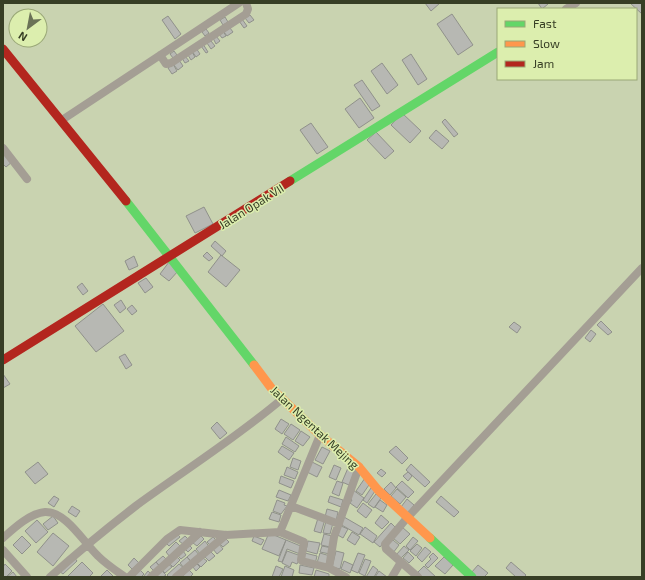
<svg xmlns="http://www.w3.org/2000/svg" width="645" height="580" font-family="'Exo 2',sans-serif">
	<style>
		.building { fill: #b7b8b3; stroke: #90918b }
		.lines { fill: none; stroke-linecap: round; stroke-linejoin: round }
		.street { stroke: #a49e94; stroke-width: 8 }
		.fast { stroke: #63d668; stroke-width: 9 }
		.slow { stroke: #ff974d; stroke-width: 9 }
		.jam { stroke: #b3261e; stroke-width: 9 }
		.labels { text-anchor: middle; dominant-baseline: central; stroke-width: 3; stroke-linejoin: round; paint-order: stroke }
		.street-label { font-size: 12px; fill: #373e25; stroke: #dceeae }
	</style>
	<rect width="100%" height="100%" fill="#c9d3b0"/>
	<path class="building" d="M425,3H440L431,11Z
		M538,3H547L548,4L542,9Z
		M630,3H642V14Z
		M452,14L473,45L458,55L437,24Z
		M250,15L254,20L249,23L245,18Z
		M168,16L181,34L175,39L162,20Z
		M225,17L228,22L223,25L220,20Z
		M242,19L247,26L244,28L239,21Z
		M230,28L233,32L227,36L224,32Z
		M206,29L209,33L205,36L202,32Z
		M223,31L226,36L222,38L219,34Z
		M216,36L220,41L216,44L213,38Z
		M211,41L215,46L211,49L207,43Z
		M203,44L208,52L206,53L201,46Z
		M196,48L200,54L196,57L192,51Z
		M174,51L177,55L173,58L170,54Z
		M192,52L195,57L191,60L188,55Z
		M411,54L427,79L418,85L402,60Z
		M185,56L189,61L185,63L182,58Z
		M179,60L183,66L178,70L173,64Z
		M382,63L398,85L387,94L371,71Z
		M173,64L177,71L172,74L168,68Z
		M362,80L380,106L372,111L354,85Z
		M360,98L374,118L359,128L345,109Z
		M402,113L421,131L410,143L391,125Z
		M445,119L458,134L454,137L442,122Z
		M311,123L328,147L317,154L300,130Z
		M436,130L449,141L442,149L429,138Z
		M376,132L394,151L385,159L367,140Z
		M3,152L12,162L6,167L3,164Z
		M204,207L213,224L195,233L186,216Z
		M215,241L226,251L222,256L211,246Z
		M207,252L213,258L209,261L203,256Z
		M221,255L240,270L226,287L208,272Z
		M134,256L138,266L129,270L125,261Z
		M169,262L179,270L169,281L160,274Z
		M146,278L153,287L145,293L138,283Z
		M82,283L88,291L83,295L77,287Z
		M121,300L126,308L120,313L114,305Z
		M103,304L124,331L96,352L75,326Z
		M132,305L137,311L132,315L127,309Z
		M601,321L612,332L608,335L597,325Z
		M514,322L521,327L517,333L509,327Z
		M591,330L596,334L590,342L585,338Z
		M125,354L132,365L126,369L119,357Z
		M3,374L10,384L3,388Z
		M281,419L289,424L282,434L275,429Z
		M217,422L227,433L220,439L211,428Z
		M291,424L300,430L293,440L284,434Z
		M301,431L310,437L303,446L295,441Z
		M286,437L299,446L295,452L282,444Z
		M282,446L294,453L289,460L278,452Z
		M396,446L408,458L402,464L389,452Z
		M322,447L330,451L323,464L315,460Z
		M293,458L301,461L298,470L290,467Z
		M38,462L48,474L35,484L25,472Z
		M312,462L322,467L317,477L307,472Z
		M411,464L430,482L425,487L406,470Z
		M334,465L341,468L336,480L329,477Z
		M287,467L298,472L295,479L284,475Z
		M348,468L355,471L349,485L342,482Z
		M381,469L386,473L382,477L377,473Z
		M408,472L412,476L408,481L403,476Z
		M281,476L294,481L291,488L279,483Z
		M365,478L371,482L362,495L356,491Z
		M337,481L343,483L339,496L332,493Z
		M402,481L414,492L408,498L396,487Z
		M391,482L396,488L390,495L384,489Z
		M371,488L375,491L367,503L363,500Z
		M397,489L406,497L400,504L391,496Z
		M279,490L291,495L288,501L276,497Z
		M353,490L364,498L357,508L350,503L352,500L348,497Z
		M376,494L381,498L374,508L368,504Z
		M54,496L59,499L54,507L48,503Z
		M330,496L343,500L341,507L328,502Z
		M441,496L459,512L454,517L436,502Z
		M407,499L414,505L408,513L401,507Z
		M277,500L285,503L284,505L287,506L281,514L273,511Z
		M380,500L387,505L383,512L375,507Z
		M363,503L372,510L366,518L357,511Z
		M72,506L80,511L76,517L68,512Z
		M327,509L338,512L336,521L325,517Z
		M272,512L281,515L279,522L269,519Z
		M381,515L389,522L382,529L375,523Z
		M53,516L58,523L48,530L43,524Z
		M344,517L363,528L359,535L340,524Z
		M318,518L325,519L321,533L314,531Z
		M37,520L48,532L36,543L25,531Z
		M326,521L333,523L330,534L323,533Z
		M391,523L396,528L380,547L374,542Z
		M341,526L348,529L343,538L336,534Z
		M365,527L377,536L373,543L360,534Z
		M402,527L410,534L400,544L393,538Z
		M352,532L360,537L355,545L347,540Z
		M53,533L69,546L53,566L37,552Z
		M269,533L286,540L279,556L262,549Z
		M177,534L180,537L169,546L166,543Z
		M324,534L332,536L330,547L321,545Z
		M22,536L31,545L22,554L13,545Z
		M185,536L188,539L183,544L179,541Z
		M201,536L204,539L197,546L193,543Z
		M254,536L264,540L261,545L252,541Z
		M213,537L217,541L211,546L207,542Z
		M413,537L418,541L410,550L406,546Z
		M226,539L229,542L223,547L220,544Z
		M286,540L303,547L300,554L287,549L282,562L278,561Z
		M393,540L399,545L393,553L386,547Z
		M205,541L210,548L201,555L196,549Z
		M308,541L320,543L317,554L306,551Z
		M176,542L181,547L170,557L166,552Z
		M219,544L223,549L217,554L213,549Z
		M417,544L422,548L416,556L410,551Z
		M189,545L192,548L188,552L185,549Z
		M322,546L332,548L330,554L320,552Z
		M404,546L409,550L400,559L396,555Z
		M425,547L431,552L422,562L417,557Z
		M195,550L200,556L192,562L187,557Z
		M183,551L186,555L181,559L178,556Z
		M210,551L215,556L209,561L204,556Z
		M287,551L301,556L297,564L292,562L290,567L282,563Z
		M336,551L344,553L340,569L332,567Z
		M408,552L414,558L409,563L403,558Z
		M305,553L317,556L315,564L303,561Z
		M320,553L330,556L328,566L317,563Z
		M358,553L365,555L358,573L351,570Z
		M433,553L438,558L428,568L425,565L431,559L429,557Z
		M163,556L167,560L160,566L156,562Z
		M176,556L180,560L173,567L169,563Z
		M74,557L77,561L63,574L59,571Z
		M187,557L191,562L184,568L180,563Z
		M444,557L453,565L445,574L435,566Z
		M134,558L139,563L132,569L128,565Z
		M203,558L207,561L201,567L197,563Z
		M365,559L371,561L365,576L359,573Z
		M344,561L353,565L350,573L341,569Z
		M82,562L93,573L89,577H69L68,576Z
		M156,562L160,567L155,572L150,567Z
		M511,562L526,575L524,577H516L506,568Z
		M5,564L12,571L6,577H3V567Z
		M168,564L172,567L165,573L162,570Z
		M179,564L184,568L174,577H169L167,575Z
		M197,564L200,567L196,571L193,567Z
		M300,565L314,568L312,575L299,573Z
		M478,565L488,573L484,577H477L471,573Z
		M276,566L283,569L279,577H272Z
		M285,566L294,570L292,577H281Z
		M373,566L378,570L374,577H366Z
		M424,566L436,577H422L418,572Z
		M107,570L114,577H100Z
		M140,570L144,574L141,577H135L134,576Z
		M161,570L166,575L163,577H155Z
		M189,570L193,574L190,577H182Z
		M316,570L329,574V577H314Z
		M148,571L152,575L150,577H143Z
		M379,571L387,577H375Z
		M13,572L17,577H7Z"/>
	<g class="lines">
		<path class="street" d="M566,9L576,3
			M160,55L166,64L171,63L246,14L248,9L246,3
			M62,120L239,3
			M3,148L27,179
			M291,506L339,524
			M280,532L320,435
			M3,538C13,529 30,513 45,512C66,511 84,543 98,556C106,564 115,570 125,577
			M3,550L27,577
			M50,577C78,552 107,528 137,505C185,470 236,438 282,399
			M129,577L167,539L180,530L226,535L280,532L304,542L301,560L302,561L329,568
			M151,577L200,532
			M176,577L226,535
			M346,577L329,568L334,537L359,467
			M392,577L401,562
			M418,577L386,549L385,544L407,518L642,268"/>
		<path class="fast" d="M290,181L498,52
			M126,201L254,365
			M430,538L472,577"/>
		<path class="slow" d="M254,365L272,389L320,435L359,467L378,490L430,538"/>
		<path class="jam" d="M3,49L126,201
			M3,360L290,181"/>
	</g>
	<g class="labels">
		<g class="street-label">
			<text transform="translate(251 206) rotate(-32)">Jalan Opak VII</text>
			<text transform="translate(315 427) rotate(43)">Jalan Ngentak Mejing</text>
		</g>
	</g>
	<rect width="645" height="580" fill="none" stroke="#373e25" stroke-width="8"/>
	<rect x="497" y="8" width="140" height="72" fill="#dceeae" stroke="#9aa877"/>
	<rect x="505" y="21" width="20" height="6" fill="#63d668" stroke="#9aa877"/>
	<text x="533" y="28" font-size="12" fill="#373e25">Fast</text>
	<rect x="505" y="41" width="20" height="6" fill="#ff974d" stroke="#9aa877"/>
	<text x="533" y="48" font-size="12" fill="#373e25">Slow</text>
	<rect x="505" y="61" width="20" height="6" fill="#b3261e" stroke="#9aa877"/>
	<text x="533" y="68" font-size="12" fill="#373e25">Jam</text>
	<g transform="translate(28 28) rotate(212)"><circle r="19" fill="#dceeae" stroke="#9aa877"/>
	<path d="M0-3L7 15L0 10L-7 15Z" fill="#6a7256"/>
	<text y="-6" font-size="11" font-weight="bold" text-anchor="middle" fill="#373e25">N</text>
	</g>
</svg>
